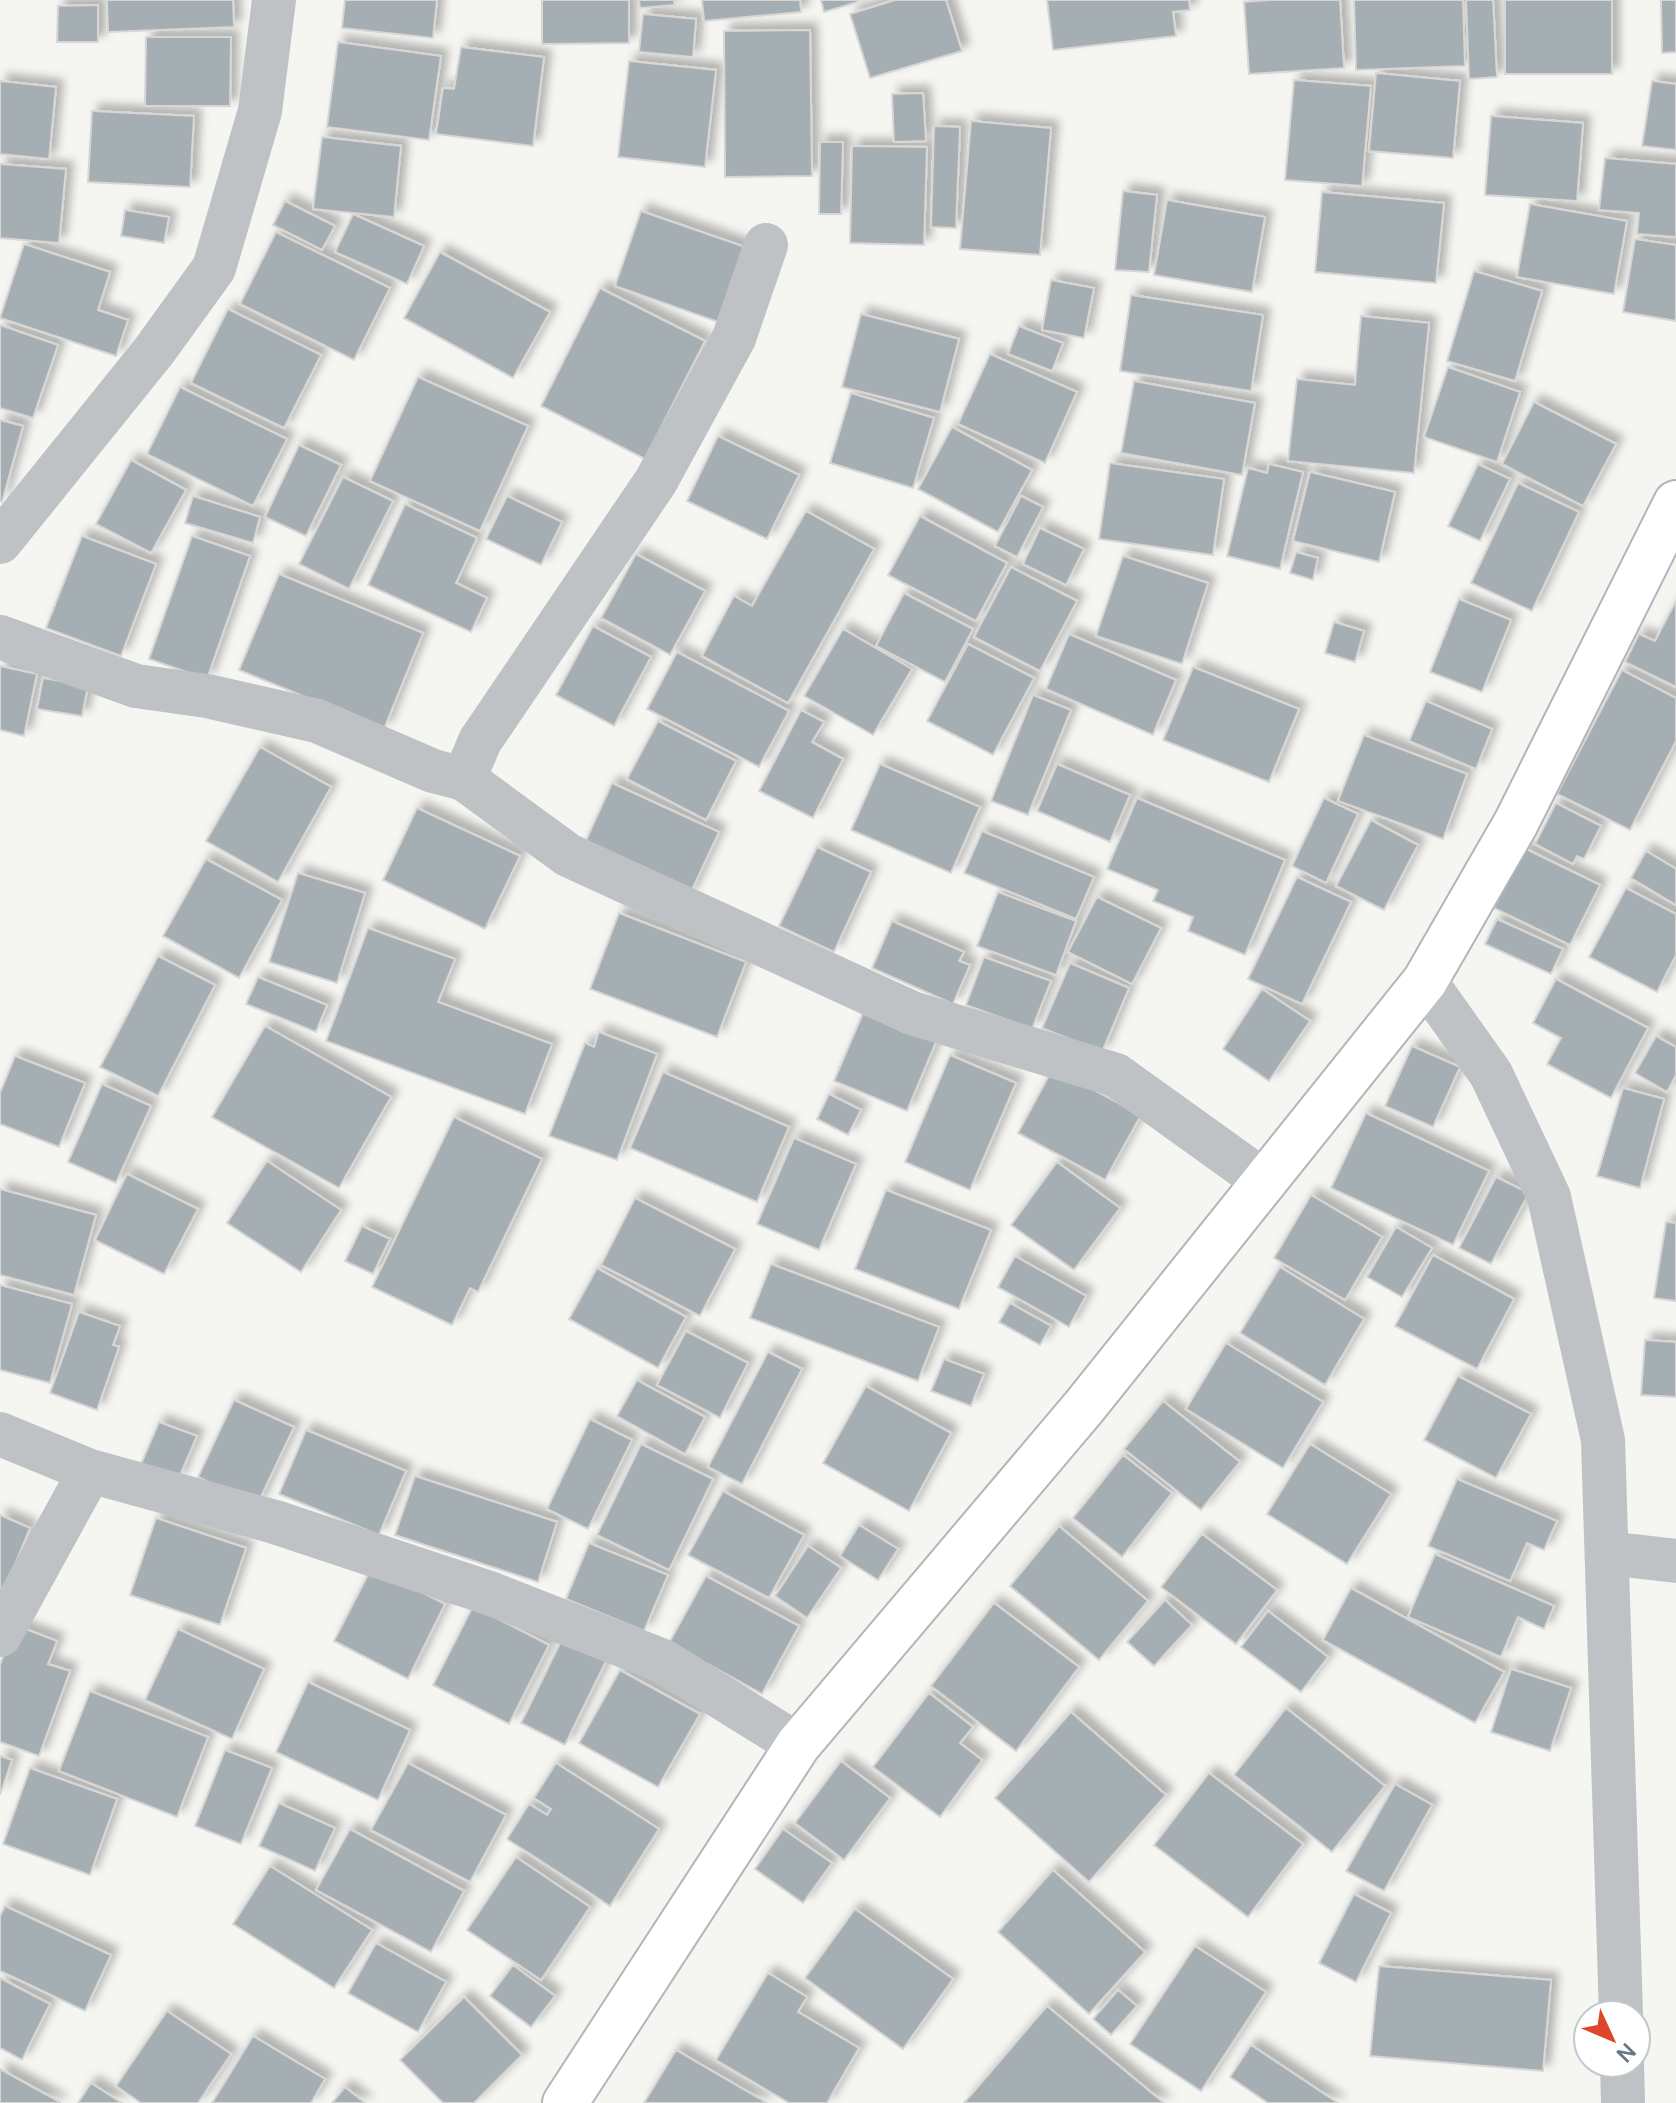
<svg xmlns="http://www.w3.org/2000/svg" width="1676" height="2103" font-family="Manrope,sans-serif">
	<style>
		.building { fill: #a5aeb3; stroke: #d7d6d4; stroke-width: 2; filter: url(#shadow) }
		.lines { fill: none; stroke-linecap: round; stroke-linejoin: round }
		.secondary-casing { stroke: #b0b6ba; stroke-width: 48 }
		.street { stroke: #bec2c5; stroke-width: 44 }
		.secondary { stroke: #fff; stroke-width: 44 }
	</style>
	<defs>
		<filter id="shadow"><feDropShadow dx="7" dy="-7" stdDeviation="4" flood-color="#0004"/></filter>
	</defs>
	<rect width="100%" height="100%" fill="#f5f5f2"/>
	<path class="building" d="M107,0H233L234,27L108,32Z
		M345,0H437L433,38L342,28Z
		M542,0H629V43L542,44Z
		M639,0H674V5L640,8Z
		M702,0H800L801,12L704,21Z
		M821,0H857L858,2L824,12Z
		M895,0H946L962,51L870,78L850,14Z
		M1047,0H1189L1190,10L1173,12L1176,36L1053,50Z
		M1269,0H1340L1344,68L1249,74L1244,2Z
		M1354,0H1463L1465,66L1356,70Z
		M1466,0H1493L1497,77L1469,79Z
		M1505,0H1612V74H1505Z
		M1661,0H1676V52L1662,53Z
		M98,5V42H57L58,6Z
		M643,14L696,19L693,57L639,52Z
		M810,30L812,176L725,177L724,31Z
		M146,37H231L230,106H145Z
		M338,42L441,56L429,140L327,127Z
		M461,47L544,57L533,146L436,134L443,88L454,89Z
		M629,61L716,70L705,167L618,157Z
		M1376,73L1460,81L1453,158L1369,151Z
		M1294,80L1371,86L1362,186L1285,180Z
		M0,81L56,87L49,159L0,154Z
		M1652,81L1676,84V150L1642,146Z
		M923,93L926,141L894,142L892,94Z
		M92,111L194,116L190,187L88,182Z
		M1491,116L1583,123L1577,201L1485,195Z
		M971,121L1051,128L1040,255L960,249Z
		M934,126L960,127L956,228L931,227Z
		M322,137L401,146L394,217L313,209Z
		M820,142H843L841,214H819Z
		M852,146L927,147L924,245L850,243Z
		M1605,158L1676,164V237L1637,234L1639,213L1599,210Z
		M0,164L66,169L59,243L0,238Z
		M1123,191L1157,195L1149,272L1115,270Z
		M1322,192L1444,203L1436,283L1315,272Z
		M1167,200L1265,217L1252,292L1154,275Z
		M285,201L335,226L322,250L273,225Z
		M1530,204L1627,221L1614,294L1517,277Z
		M125,210L169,217L164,243L121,236Z
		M641,211L748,248L721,323L615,286Z
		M353,214L424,246L407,284L335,252Z
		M276,232L390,288L354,360L240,304Z
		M1635,239L1676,245V321L1623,312Z
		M24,244L110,272L98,310L128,320L116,356L0,318Z
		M440,252L550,312L513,378L404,318Z
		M1474,271L1542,291L1515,381L1447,361Z
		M1051,280L1094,288L1084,338L1042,330Z
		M600,288L705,341L645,459L541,406Z
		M1131,295L1263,315L1251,391L1120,371Z
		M228,309L321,355L284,428L191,383Z
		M861,314L959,339L940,412L842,387Z
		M1361,316L1429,323L1414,473L1288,461L1297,379L1355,385Z
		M0,325L58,345L33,418L0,408Z
		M1019,326L1063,343L1052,371L1008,354Z
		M990,354L1077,392L1045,463L958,424Z
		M1448,367L1520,392L1497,462L1424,437Z
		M418,377L528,426L480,531L370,481Z
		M1134,381L1255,403L1242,475L1121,453Z
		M180,387L287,439L253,506L147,454Z
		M851,393L934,418L913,488L830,463Z
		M1534,402L1616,444L1583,506L1502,464Z
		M0,420L23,426L2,502L0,501Z
		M952,427L1032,470L998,532L918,489Z
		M718,436L799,475L767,539L687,501Z
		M299,445L341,465L306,536L265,517Z
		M131,460L186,490L151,553L96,524Z
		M1110,463L1224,479L1213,555L1099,539Z
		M1269,464L1303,472L1280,569L1227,556L1248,468L1267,473Z
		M1478,464L1510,479L1480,541L1448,526Z
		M1310,472L1395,492L1379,562L1293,541Z
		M343,477L393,501L349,589L299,564Z
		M1518,483L1579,512L1532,611L1471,583Z
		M193,496L260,517L253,543L185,523Z
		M507,496L562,522L541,565L486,539Z
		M1021,496L1043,507L1017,557L995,546Z
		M405,504L477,538L456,583L487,598L471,632L368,585Z
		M806,511L874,549L788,703L702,656L734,596L752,606Z
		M920,516L1007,563L976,621L888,575Z
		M1040,528L1084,549L1066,585L1023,564Z
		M82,536L156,564L121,656L46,628Z
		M192,536L250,556L207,679L149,659Z
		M1296,552L1318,558L1313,580L1290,573Z
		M636,554L705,591L670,655L601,618Z
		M1123,556L1208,583L1182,664L1096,636Z
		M1011,567L1077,601L1040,671L974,637Z
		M279,574L423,633L384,729L239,670Z
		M904,593L973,629L945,682L876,646Z
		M1459,599L1511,620L1482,692L1430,672Z
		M1676,601V687L1625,662L1639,634L1655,641Z
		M1334,622L1364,631L1355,662L1325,653Z
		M593,626L651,657L614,726L556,695Z
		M843,629L912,669L873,735L804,696Z
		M1069,634L1176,680L1153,735L1046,689Z
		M968,644L1034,678L993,755L927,721Z
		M677,652L789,711L759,767L647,709Z
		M0,666L37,674L24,736L0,730Z
		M1193,667L1299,709L1269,782L1163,740Z
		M1622,670L1676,698V741L1630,830L1557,794Z
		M43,678L88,686L82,716L37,709Z
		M1033,695L1071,710L1028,815L991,801Z
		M1426,701L1492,729L1476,769L1409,741Z
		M801,710L824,722L812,742L843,759L813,818L759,791Z
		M658,721L736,761L706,820L627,779Z
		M1364,735L1467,774L1443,839L1338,801Z
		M260,747L331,787L278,882L206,841Z
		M880,764L980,807L951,873L851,830Z
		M1057,764L1130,795L1110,842L1037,811Z
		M612,783L719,832L689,896L583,847Z
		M1137,798L1285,860L1245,955L1188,931L1193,917L1153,901L1158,890L1107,869Z
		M1324,798L1358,814L1326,883L1292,866Z
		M1556,803L1601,826L1584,859L1577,856L1573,864L1535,844Z
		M417,808L520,856L485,929L383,880Z
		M1371,820L1418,845L1384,910L1336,886Z
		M982,831L1094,877L1076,919L964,873Z
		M817,847L871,872L834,952L779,926Z
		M1524,848L1600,885L1570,945L1494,908Z
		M1646,851L1676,869V905L1631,878Z
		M206,859L282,900L239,978L163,936Z
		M298,873L365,893L337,983L269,962Z
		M1297,877L1351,902L1302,1004L1248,979Z
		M1626,888L1676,914V955L1657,992L1589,957Z
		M998,892L1076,921L1056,975L977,946Z
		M1097,897L1161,928L1132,984L1068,952Z
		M619,913L746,962L717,1037L590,989Z
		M1497,919L1563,949L1551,974L1485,944Z
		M892,921L964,952L959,961L970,965L953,1004L872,968Z
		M368,928L455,959L438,1002L552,1044L525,1114L326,1041Z
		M158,956L215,985L158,1096L100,1067Z
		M984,957L1051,981L1032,1029L966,1005Z
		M1070,963L1129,988L1102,1052L1042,1028Z
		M258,977L327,1005L316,1032L246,1004Z
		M1556,979L1648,1028L1611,1098L1547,1064L1561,1038L1533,1023Z
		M1262,989L1310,1021L1269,1081L1223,1049Z
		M863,1013L936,1042L907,1111L834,1081Z
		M265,1026L391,1097L339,1188L212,1117Z
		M599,1032L657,1054L617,1160L549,1136L585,1043L594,1047Z
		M1656,1036L1676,1047V1075L1667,1092L1635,1073Z
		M1412,1046L1460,1067L1433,1127L1385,1106Z
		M950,1055L1016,1083L970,1190L905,1162Z
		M15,1056L85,1083L59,1147L0,1124V1093Z
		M1053,1068L1141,1115L1105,1180L1018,1133Z
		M663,1072L789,1127L757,1202L630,1148Z
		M102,1084L151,1106L116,1183L68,1162Z
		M1623,1088L1664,1099L1640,1188L1597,1176Z
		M829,1094L861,1110L848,1135L817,1119Z
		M1366,1113L1489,1171L1453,1245L1331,1188Z
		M454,1117L542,1159L478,1292L470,1288L452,1325L372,1287Z
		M794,1138L856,1164L819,1250L757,1224Z
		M267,1161L341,1210L301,1272L227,1223Z
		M1057,1162L1120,1208L1074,1270L1011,1225Z
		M127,1174L198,1209L164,1274L95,1240Z
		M1496,1177L1529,1193L1491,1264L1459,1248Z
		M0,1189L96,1215L74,1295L0,1275Z
		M886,1190L991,1230L959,1309L855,1269Z
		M1311,1195L1382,1237L1345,1300L1274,1258Z
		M635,1198L735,1249L700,1316L601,1265Z
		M1666,1222L1676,1223V1301L1654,1298Z
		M362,1226L390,1239L373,1274L345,1261Z
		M1396,1227L1432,1248L1402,1297L1367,1277Z
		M1433,1255L1514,1299L1477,1369L1395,1326Z
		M1015,1256L1086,1296L1069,1327L998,1287Z
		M771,1264L939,1327L918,1381L750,1318Z
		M1280,1267L1364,1319L1325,1385L1240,1333Z
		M597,1268L686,1317L658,1368L569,1319Z
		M0,1285L72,1304L50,1383L0,1370Z
		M1010,1303L1051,1326L1040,1345L999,1322Z
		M79,1312L120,1326L113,1345L119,1347L97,1410L50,1393Z
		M686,1331L748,1363L720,1418L657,1385Z
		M1645,1340L1676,1342V1397L1641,1395Z
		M1226,1343L1323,1402L1283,1468L1186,1409Z
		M768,1352L802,1369L742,1484L708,1467Z
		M944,1359L984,1374L971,1406L931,1391Z
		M1458,1376L1531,1414L1496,1478L1424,1440Z
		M637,1380L705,1417L685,1454L617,1416Z
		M866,1386L951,1433L909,1511L823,1463Z
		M234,1400L294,1427L257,1505L198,1477Z
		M1163,1401L1240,1462L1201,1510L1124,1449Z
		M590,1419L632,1440L588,1529L547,1509Z
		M159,1422L197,1436L178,1480L141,1464Z
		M306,1430L406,1471L379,1535L279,1494Z
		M641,1444L713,1479L669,1570L597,1535Z
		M1310,1444L1391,1494L1347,1564L1267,1514Z
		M1123,1455L1172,1493L1122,1557L1073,1518Z
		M415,1476L557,1522L538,1582L395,1535Z
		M1457,1479L1557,1521L1544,1550L1527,1543L1510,1581L1428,1546Z
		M723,1491L804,1535L769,1598L688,1555Z
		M0,1515L30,1528L0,1601Z
		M156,1518L246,1548L220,1625L130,1595Z
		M859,1525L898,1549L878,1580L840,1556Z
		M1059,1526L1148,1601L1099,1660L1010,1586Z
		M1202,1534L1277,1590L1236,1644L1161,1587Z
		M589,1543L668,1575L644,1631L566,1599Z
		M808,1546L841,1568L807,1618L775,1596Z
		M1435,1554L1554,1606L1544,1629L1518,1617L1501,1657L1408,1617Z
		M372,1567L445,1604L408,1679L334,1641Z
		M706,1576L799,1626L762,1694L669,1643Z
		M1351,1588L1504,1672L1475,1723L1323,1640Z
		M1165,1600L1192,1625L1154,1666L1127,1642Z
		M994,1603L1079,1667L1016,1751L931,1686Z
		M473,1606L549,1645L509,1724L433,1685Z
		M1268,1611L1328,1657L1301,1692L1241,1647Z
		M15,1625L57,1641L48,1664L70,1671L39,1756L0,1742V1665Z
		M178,1629L264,1669L232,1739L145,1700Z
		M562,1639L606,1661L565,1745L521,1723Z
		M1511,1669L1571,1688L1550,1751L1491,1732Z
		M620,1670L700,1714L658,1787L579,1743Z
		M308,1682L410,1730L378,1800L276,1752Z
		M90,1691L208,1737L177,1817L59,1771Z
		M929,1693L973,1727L960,1743L982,1760L940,1817L873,1767Z
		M1286,1708L1385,1786L1332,1852L1234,1775Z
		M1071,1712L1166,1795L1089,1882L995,1798Z
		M225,1750L272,1768L241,1844L195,1826Z
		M0,1756L12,1760L0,1795Z
		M841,1761L890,1798L844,1860L795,1823Z
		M408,1763L506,1815L470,1882L371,1830Z
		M556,1763L659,1829L610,1906L507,1839L529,1804L547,1815L551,1809L534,1798Z
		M30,1768L117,1799L90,1875L3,1844Z
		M1209,1773L1303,1844L1248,1917L1154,1845Z
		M1395,1784L1432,1805L1384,1891L1346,1871Z
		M279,1803L335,1828L315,1871L259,1846Z
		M350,1829L464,1891L431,1952L316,1890Z
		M783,1829L832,1863L803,1903L755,1869Z
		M516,1857L590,1907L541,1980L467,1930Z
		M270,1866L372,1930L334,1988L233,1924Z
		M1053,1870L1145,1952L1089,2014L998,1932Z
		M1354,1894L1391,1913L1356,1982L1319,1963Z
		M5,1906L111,1955L85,2011L0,1971V1916Z
		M855,1909L953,1979L903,2049L805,1978Z
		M376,1943L446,1982L418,2032L348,1993Z
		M1195,1946L1266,1992L1201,2091L1130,2044Z
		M513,1965L555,1996L531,2027L490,1996Z
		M1379,1966L1551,1980L1543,2071L1370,2056Z
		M768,1973L807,1997L798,2012L859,2048L827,2103H789L716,2060Z
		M0,1978L50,2004L22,2060L0,2048Z
		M1118,1990L1137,2006L1111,2035L1093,2019Z
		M464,1997L522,2055L474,2103H443L400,2060Z
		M1047,2006L1164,2103H964Z
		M167,2011L231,2054L198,2103H141L116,2086Z
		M253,2036L325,2079L311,2103H212Z
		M1251,2045L1338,2103H1268L1230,2077Z
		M676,2050L767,2103H644Z
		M0,2069L60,2102V2103H0Z
		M91,2083L122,2103H78Z
		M345,2087L365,2103H332Z"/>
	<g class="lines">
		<g class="secondary-casing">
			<path id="secondary" d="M565,2103L798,1745L1084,1407L1425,981L1516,823L1676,503"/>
		</g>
		<path class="street" d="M0,542L154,351L214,268L260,111L274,0
			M0,637L136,686L207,696L317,721L433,771L464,779L568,855L912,1013L1116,1075L1265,1182
			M464,779L480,741L656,481L734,338L766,245
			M1425,981L1491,1074L1549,1197L1603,1440L1621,2015
			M0,1434L90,1471L275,1522L492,1594L663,1661L798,1745
			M1607,1553L1676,1561
			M0,1635L90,1471
			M1622,2063L1623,2103"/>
		<use href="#secondary" class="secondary"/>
	</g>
	<g transform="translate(1612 2039) rotate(134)"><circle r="38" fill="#ffffff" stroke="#c1c9cd" stroke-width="2"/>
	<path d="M0-6L14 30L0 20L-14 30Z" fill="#de4529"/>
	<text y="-12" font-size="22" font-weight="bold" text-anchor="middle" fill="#657782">N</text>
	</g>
</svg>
